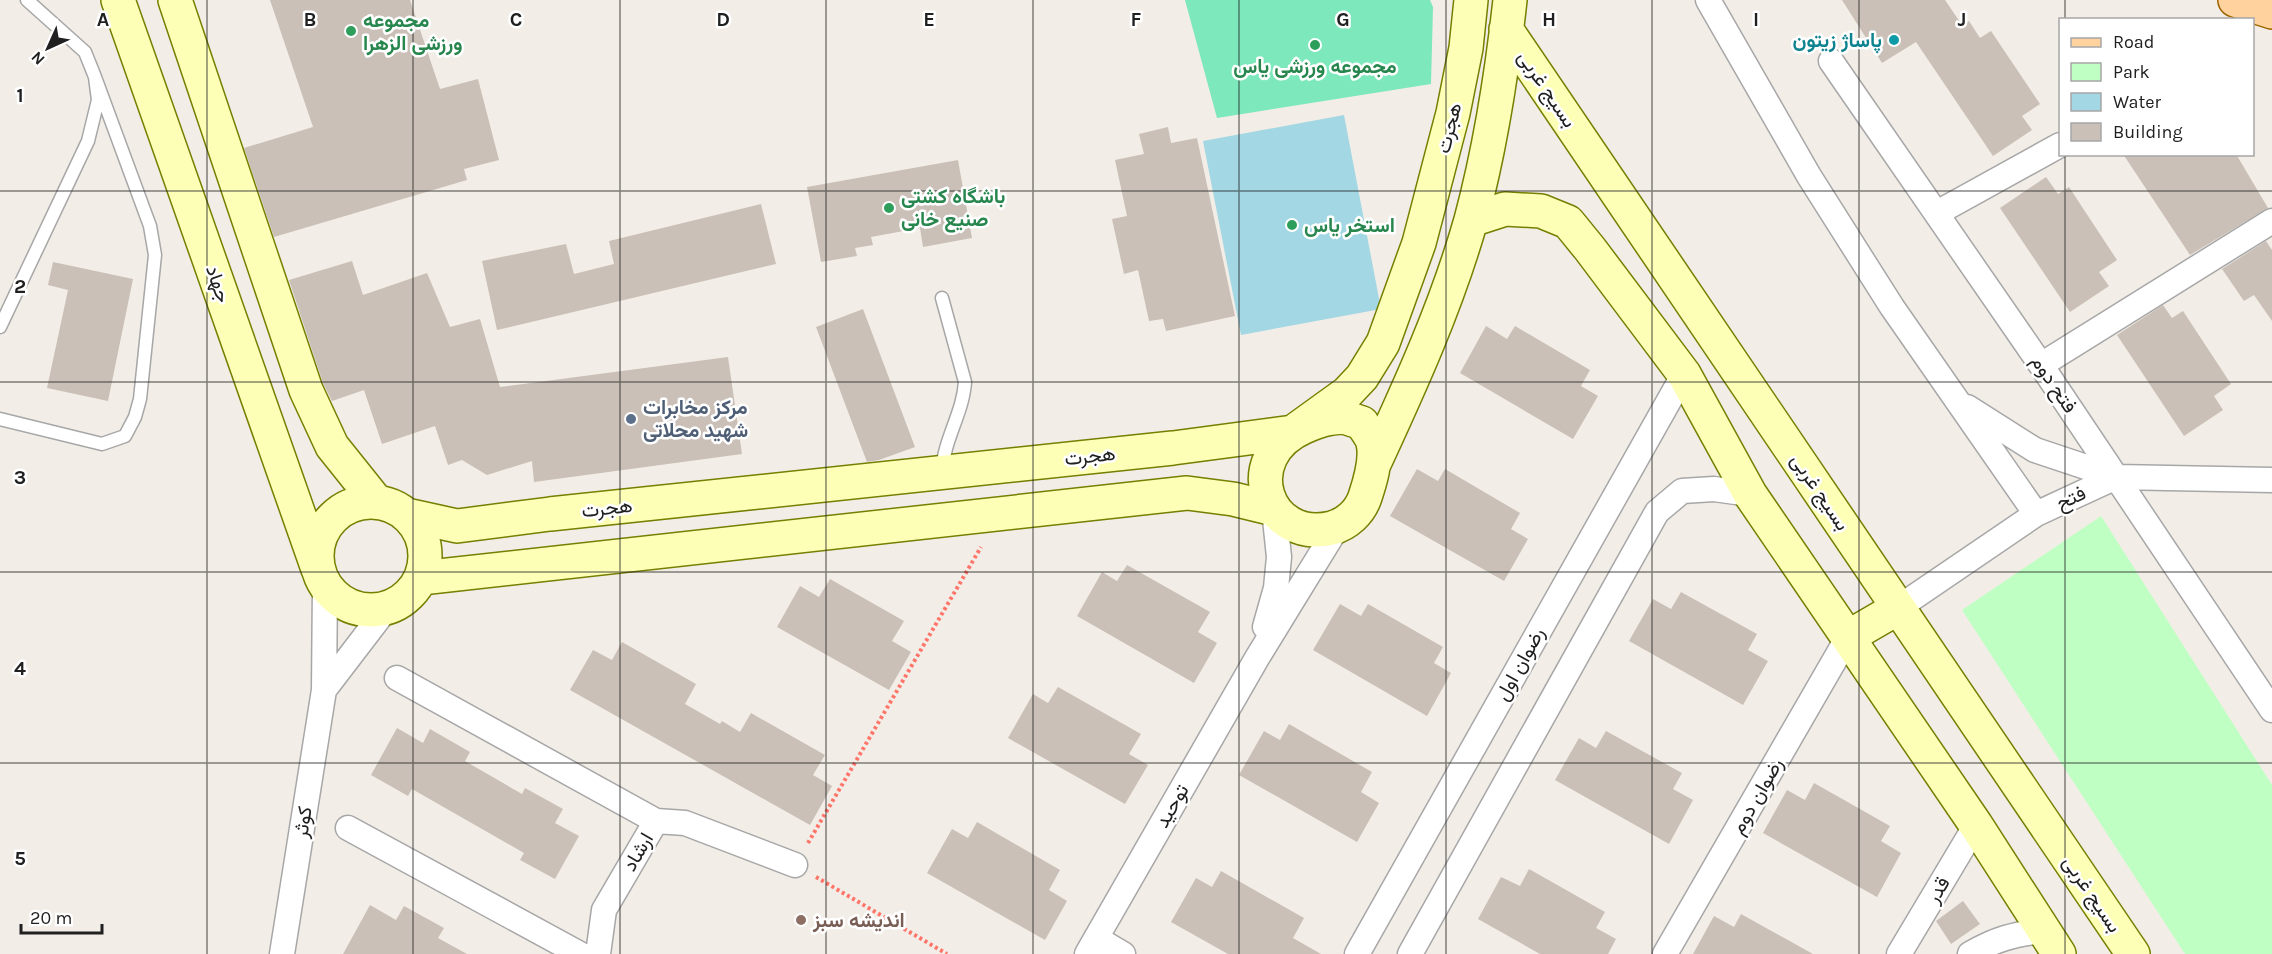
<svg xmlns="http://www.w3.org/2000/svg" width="2272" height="954" font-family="Karla,Vazirmatn,sans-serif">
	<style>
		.park { fill: #c0ffc3 }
		.pitch { fill: #7de8bb }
		.water { fill: #a2d7e3 }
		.building { fill: #cac0b8 }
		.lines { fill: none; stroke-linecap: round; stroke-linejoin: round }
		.service-casing { stroke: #a7a7a7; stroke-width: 15 }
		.minor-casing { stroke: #a7a7a7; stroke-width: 27 }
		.secondary-casing { stroke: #757f00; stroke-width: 36 }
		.primary-casing { stroke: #9d6400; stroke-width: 36 }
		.path { stroke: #ff756a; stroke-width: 4; stroke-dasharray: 3 3; stroke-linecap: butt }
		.service { stroke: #fff; stroke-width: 12 }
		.minor { stroke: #fff; stroke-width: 24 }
		.secondary { stroke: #fdffb7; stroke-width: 33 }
		.primary { stroke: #ffd29e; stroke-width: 33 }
		.grid { fill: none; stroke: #202020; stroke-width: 1.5; stroke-opacity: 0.55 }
		.leisure-dot { fill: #2e9e5b; stroke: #fff; stroke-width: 2 }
		.culture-dot { fill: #0f9aa8; stroke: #fff; stroke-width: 2 }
		.service-dot { fill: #5c6f8a; stroke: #fff; stroke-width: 2 }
		.education-dot { fill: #8d6e63; stroke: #fff; stroke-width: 2 }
		.labels { text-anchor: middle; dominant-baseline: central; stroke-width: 5; stroke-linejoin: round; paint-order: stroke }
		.leisure-label { font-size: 20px; font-weight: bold; fill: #27864d; stroke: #fff; text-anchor: start }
		.culture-label { font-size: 20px; font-weight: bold; fill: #0d838f; stroke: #fff; text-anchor: end }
		.street-label { font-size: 20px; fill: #202020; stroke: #fff }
		.service-label { font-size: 20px; font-weight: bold; fill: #4e5e75; stroke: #fff; text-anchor: start }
		.education-label { font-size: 20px; font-weight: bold; fill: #785e54; stroke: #fff; text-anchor: start }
		.grid-label { font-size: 20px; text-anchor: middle; font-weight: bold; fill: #202020; stroke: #fff; stroke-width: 5; stroke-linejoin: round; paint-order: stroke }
	</style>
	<rect width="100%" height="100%" fill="#f2ede6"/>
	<path class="park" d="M2101,516L2272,785V954H2185L1962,610Z"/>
	<path class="pitch" d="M1185,0H1430L1433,7L1431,84L1217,118Z"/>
	<path class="water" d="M1344,115L1381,309L1241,335L1203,141Z"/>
	<path class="building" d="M270,0H410L440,89L478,79L499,160L464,169L467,180L274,237L244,148L313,127Z
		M1842,0H1945L1962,25L1969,21L1980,38L1991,31L2040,104L2022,116L2032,130L1993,156L1916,42L1882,63Z
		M1168,127L1171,143L1197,138L1235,316L1166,331L1163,319L1149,321L1138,270L1124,274L1112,219L1127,216L1115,160L1144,154L1139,134Z
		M2123,154H2236L2268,208L2190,255Z
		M958,160L972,238L923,247L920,228L871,237L873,245L855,248L857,256L821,262L807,187Z
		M2046,177L2058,194L2069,187L2117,260L2099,272L2109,286L2070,312L2000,208Z
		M761,204L776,264L497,330L482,261L566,244L574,274L614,264L609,241Z
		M2266,241L2272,250V321L2254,295L2244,301L2222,269Z
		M352,261L363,295L427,273L450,327L480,319L500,387L728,357L742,454L534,482L532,461L487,475L462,460L448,465L435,426L382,444L364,390L332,401L323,383L289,280Z
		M53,262L133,279L108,401L47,388L68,290L48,285Z
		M2163,305L2172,318L2183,311L2231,384L2214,396L2223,410L2184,436L2117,335Z
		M863,309L915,447L879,460L867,462L816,327Z
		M1486,326L1507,339L1515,326L1590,370L1581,386L1598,396L1573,439L1460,373Z
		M1417,469L1438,481L1445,469L1520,513L1511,529L1528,539L1504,581L1390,516Z
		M1127,565L1210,612L1198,632L1217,643L1194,683L1077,616L1102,572L1117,581Z
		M830,579L904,621L892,641L911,652L889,690L777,627L800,586L819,597Z
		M1681,592L1757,634L1748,650L1768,661L1743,705L1629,641L1653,599L1671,609Z
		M1340,604L1361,616L1368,604L1443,647L1434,663L1451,673L1427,716L1313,650Z
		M622,642L696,684L685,704L720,724L722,721L740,732L751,713L825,755L813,775L832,786L810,825L570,690L593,650L612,660Z
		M1058,687L1141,734L1129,754L1148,765L1125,804L1008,738L1033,694L1048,703Z
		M1289,724L1372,772L1361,792L1379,803L1357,842L1239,775L1264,731L1280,740Z
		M397,728L423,743L430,729L470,752L465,761L522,794L525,788L563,809L555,823L579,836L555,879L520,860L524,853L412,789L408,796L371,775Z
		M1606,731L1682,773L1673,789L1693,800L1669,844L1555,780L1579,738L1596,748Z
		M1814,783L1890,826L1881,841L1901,853L1877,897L1763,833L1787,790L1805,800Z
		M977,822L1060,870L1049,890L1067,901L1045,940L927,873L952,829L968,838Z
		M1529,869L1605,912L1596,928L1616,939L1608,954H1540L1478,919L1501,877L1520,886Z
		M1221,871L1304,918L1293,938L1321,954H1228L1171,922L1196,878L1212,887Z
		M1963,901L1980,924L1951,944L1936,921Z
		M370,905L396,920L404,906L444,928L438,938L467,954H343Z
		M1741,914L1813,954H1693L1714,916L1734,927Z"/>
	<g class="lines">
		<g class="service-casing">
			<path id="service" d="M942,298L965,382C963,413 944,439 942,471
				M0,327L88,141L98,100L95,77L85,52L27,0
				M0,419L102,444L125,436L135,417L140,399L155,255L150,226L95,77"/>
		</g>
		<g class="minor-casing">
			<path id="minor" d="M1708,0L1809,176L1892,307L2036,514
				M1831,61L2041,365L2272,710
				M1937,213L2060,145
				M2041,365L2272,221
				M1967,407L2035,450L2116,477
				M1898,608L2036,514L2116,477L2272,480
				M1265,627L1276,588L1279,557L1274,509
				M397,678L656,821L685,823L795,865
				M324,690L386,609
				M348,828L580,954
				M1096,938L1123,954
				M282,954L324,690L325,585
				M598,954L604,910L656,821
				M1087,954L1257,658L1338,526
				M1357,954L1684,374
				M1410,954L1657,512L1682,491L1714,489L1750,494
				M1665,954L1848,637
				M1899,954L1976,825
				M1970,954C1996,939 2014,934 2043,931"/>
		</g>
		<g class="secondary-casing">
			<path id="secondary" d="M118,0L318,569
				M175,0L306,390L332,446L376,501
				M1506,29L2133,954
				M1471,220L1505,209L1541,211L1568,222L1590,249L1684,374L1750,494L1976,825L2059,954
				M1344,417L1362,423C1365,429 1372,437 1373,443C1377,460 1370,482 1365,497C1360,512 1347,524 1332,528C1266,544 1236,457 1304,427C1320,420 1326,418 1344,417Z
				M1373,466C1410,386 1447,305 1471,220C1490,149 1502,73 1510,0
				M317 556a54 54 0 1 1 108 0a54 54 0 1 1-108 0Z
				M407,515L457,526L550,514L1173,448L1293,432L1347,393L1362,377L1383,343L1419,243L1453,113L1466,48L1471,0
				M421,578L1187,493L1233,499L1274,509
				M1848,637L1898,608"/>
		</g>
		<g class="primary-casing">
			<path id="primary" d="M2235,0L2272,12"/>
		</g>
		<path class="path" d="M808,843L981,547
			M816,877L947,954"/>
		<use href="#service" class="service"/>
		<use href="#minor" class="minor"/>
		<use href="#secondary" class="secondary"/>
		<use href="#primary" class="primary"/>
	</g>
	<path class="grid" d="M207,0V954M413,0V954M620,0V954M826,0V954M1033,0V954M1239,0V954M1446,0V954M1652,0V954M1859,0V954M2065,0V20M2065,154V954M0,191H2272M0,382H2272M0,572H2272M0,763H2272"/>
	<g class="leisure-dot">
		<circle cx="351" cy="31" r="6"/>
		<circle cx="1315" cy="45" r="6"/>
		<circle cx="889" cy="208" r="6"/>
		<circle cx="1292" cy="225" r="6"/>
	</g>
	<circle class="culture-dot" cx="1894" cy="40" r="6"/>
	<circle class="service-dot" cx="631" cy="419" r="6"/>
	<circle class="education-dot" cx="801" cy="920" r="6"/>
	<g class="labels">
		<g class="leisure-label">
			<text x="363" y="20">مجموعه<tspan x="363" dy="23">ورزشی الزهرا</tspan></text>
			<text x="1315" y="66" text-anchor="middle">مجموعه ورزشی یاس</text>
			<text x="901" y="196">باشگاه کشتی<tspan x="901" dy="23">صنیع خانی</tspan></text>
			<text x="1304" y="225">استخر یاس</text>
		</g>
		<g class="culture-label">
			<text x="1882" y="40">پاساژ زیتون</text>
		</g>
		<g class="street-label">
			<text transform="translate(1547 89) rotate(56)">بسیج غربی</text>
			<text transform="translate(1449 128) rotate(-76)">هجرت</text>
			<text transform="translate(218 284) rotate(71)">جهاد</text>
			<text transform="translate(2054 384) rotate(56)">فتح دوم</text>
			<text transform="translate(1090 456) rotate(-6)">هجرت</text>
			<text transform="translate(1820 492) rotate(56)">بسیج غربی</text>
			<text transform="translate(2071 498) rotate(-24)">فتح</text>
			<text transform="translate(607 508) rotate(-6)">هجرت</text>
			<text transform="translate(1520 664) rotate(-61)">رضوان اول</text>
			<text transform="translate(1757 796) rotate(-60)">رضوان دوم</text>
			<text transform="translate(1172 806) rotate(-60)">توحید</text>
			<text transform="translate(303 822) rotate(-81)">کوثر</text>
			<text transform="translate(638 852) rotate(-60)">ارشاد</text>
			<text transform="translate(1938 890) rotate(-59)">قدر</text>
			<text transform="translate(2092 894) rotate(56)">بسیج غربی</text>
		</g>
		<g class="service-label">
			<text x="643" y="407">مرکز مخابرات<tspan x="643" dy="23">شهید محلاتی</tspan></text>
		</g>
		<g class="education-label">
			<text x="813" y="920">اندیشه سبز</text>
		</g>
	</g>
	<g class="grid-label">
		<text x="103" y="26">A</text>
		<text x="310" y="26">B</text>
		<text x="516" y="26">C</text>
		<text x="723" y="26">D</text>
		<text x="929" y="26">E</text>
		<text x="1136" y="26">F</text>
		<text x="1343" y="26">G</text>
		<text x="1549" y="26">H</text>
		<text x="1756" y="26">I</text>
		<text x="1962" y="26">J</text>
		<text x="20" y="102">1</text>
		<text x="20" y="293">2</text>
		<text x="20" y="484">3</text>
		<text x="20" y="675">4</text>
		<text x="20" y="865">5</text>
	</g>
	<rect x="2059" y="18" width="195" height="138" fill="#ffffff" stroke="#a6a6a6" stroke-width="1.5"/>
	<rect x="2071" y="38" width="30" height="9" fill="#ffd29e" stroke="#a6a6a6" stroke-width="1.5"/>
	<text x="2113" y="48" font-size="18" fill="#202020">Road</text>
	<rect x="2071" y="63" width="30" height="18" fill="#c0ffc3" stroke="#a6a6a6" stroke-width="1.5"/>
	<text x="2113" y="78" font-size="18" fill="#202020">Park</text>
	<rect x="2071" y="93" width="30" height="18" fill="#a2d7e3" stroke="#a6a6a6" stroke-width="1.5"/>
	<text x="2113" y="108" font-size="18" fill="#202020">Water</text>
	<rect x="2071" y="123" width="30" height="18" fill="#cac0b8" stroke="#a6a6a6" stroke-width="1.5"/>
	<text x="2113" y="138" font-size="18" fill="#202020">Building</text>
	<g transform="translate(48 48) rotate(225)" stroke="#ffffff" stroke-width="4.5" paint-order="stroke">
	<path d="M0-4.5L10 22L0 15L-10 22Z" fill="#202020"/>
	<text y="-9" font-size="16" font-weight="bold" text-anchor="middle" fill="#202020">N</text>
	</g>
	<path d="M21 924v9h81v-9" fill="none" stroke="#202020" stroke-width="3"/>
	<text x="30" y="924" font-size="18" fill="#202020" stroke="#ffffff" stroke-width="4.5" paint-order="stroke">20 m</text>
</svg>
